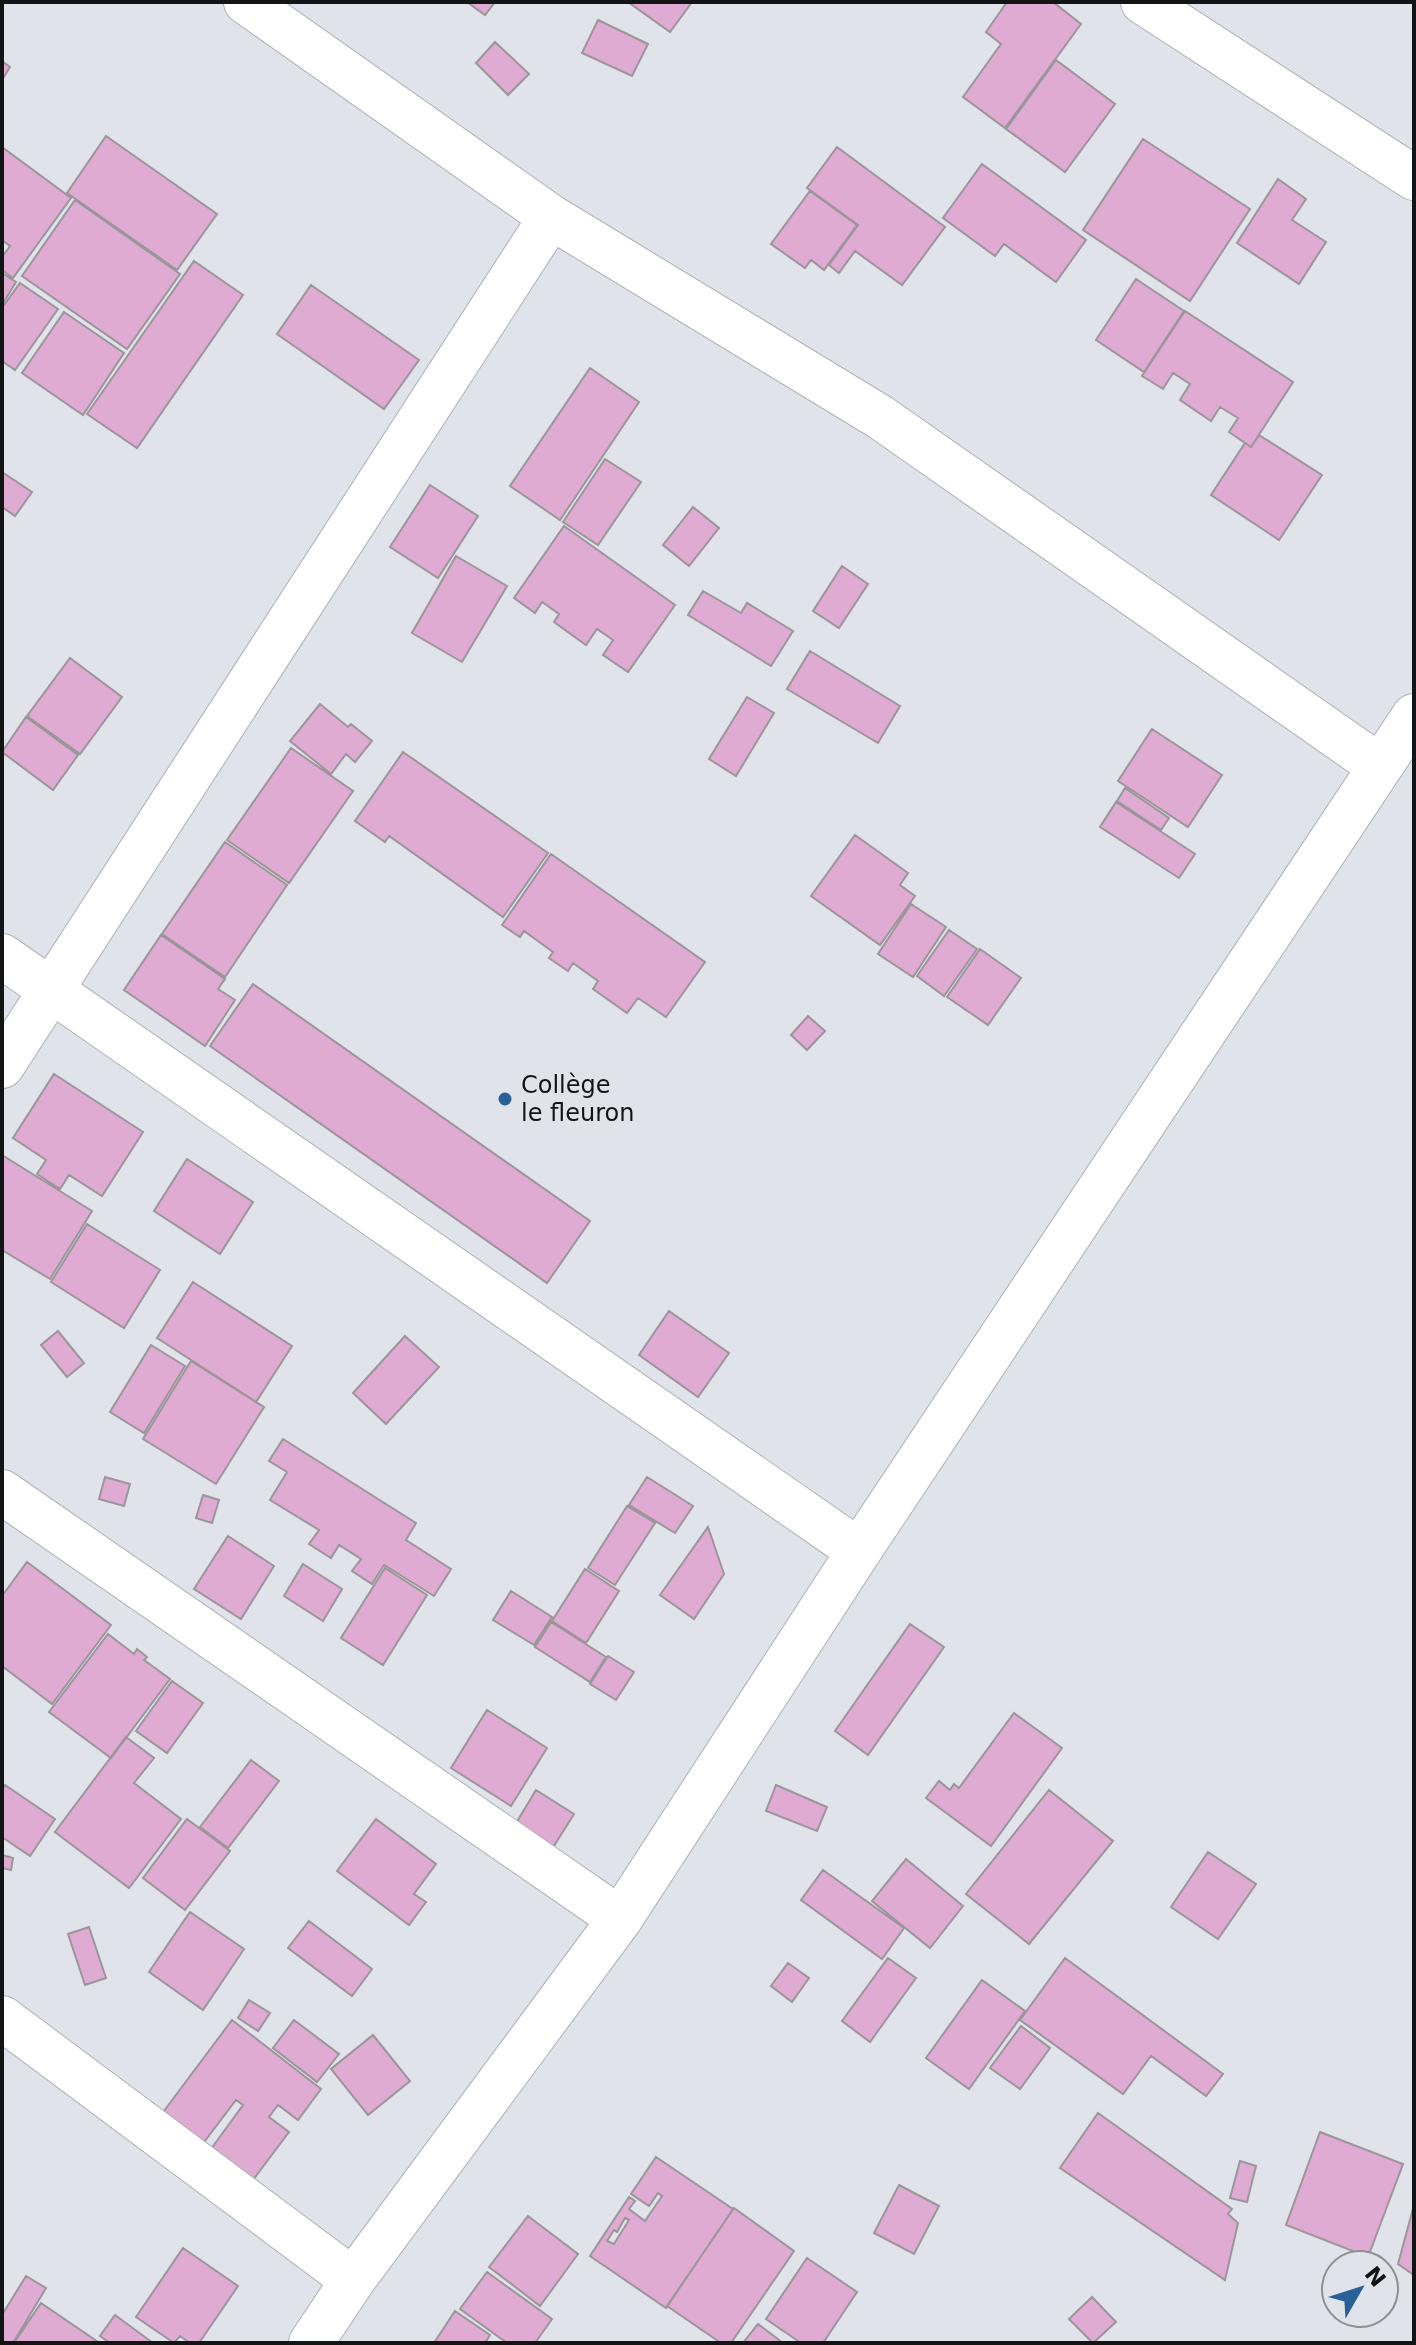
<svg xmlns="http://www.w3.org/2000/svg" width="1416" height="2345" font-family="'DejaVu Sans',sans-serif">
	<style>
		.building { fill: #dfabd3; stroke: #9c959a; stroke-width: 2; fill-rule: evenodd }
		.lines { fill: none; stroke-linecap: round; stroke-linejoin: round }
		.minor-casing { stroke: #adb0b7; stroke-width: 46 }
		.minor { stroke: #fff; stroke-width: 44 }
		.poi-dot { fill: #286098; stroke: #e0e3ea; stroke-width: 3 }
		.labels { text-anchor: middle; dominant-baseline: central; stroke-width: 8; stroke-linejoin: round; paint-order: stroke }
		.poi-label { font-size: 24px; fill: #131416; stroke: #e0e3ea; text-anchor: start }
	</style>
	<rect width="100%" height="100%" fill="#e0e3ea"/>
	<path class="building" d="M467,2H495L485,15Z
		M628,2H692L670,32Z
		M1007,2H1053L1081,24L1005,128L963,97L1001,44L986,32Z
		M598,20L648,44L632,76L582,53Z
		M495,42L529,74L508,95L476,63Z
		M1056,60L1115,104L1065,172L1006,129Z
		M2,61L10,67L2,80Z
		M106,136L217,214L177,270L67,193Z
		M1143,139L1250,209L1190,301L1083,230Z
		M2,147L71,198L13,278L2,270V257L10,246L2,240Z
		M837,147L945,227L902,285L855,251L839,273L829,265L858,225L807,188Z
		M982,164L1086,240L1056,282L1004,244L995,256L943,218Z
		M1278,179L1306,199L1292,220L1326,242L1299,284L1237,243Z
		M810,191L857,225L824,270L811,260L805,268L771,244Z
		M75,200L180,274L127,349L22,276Z
		M194,261L243,295L137,448L87,414Z
		M2,273L16,282L2,305Z
		M1136,279L1184,311L1144,372L1096,340Z
		M20,283L58,309L15,370L2,361V308Z
		M311,285L419,360L384,409L277,334Z
		M1185,311L1293,382L1251,447L1229,432L1238,418L1220,407L1211,421L1180,400L1190,384L1173,373L1163,389L1142,376Z
		M64,312L124,353L83,415L22,373Z
		M590,368L639,402L560,520L510,486Z
		M1259,435L1322,475L1279,540L1211,495L1245,443L1251,447Z
		M605,459L641,482L598,545L563,522Z
		M2,472L32,492L15,516L2,507Z
		M430,485L478,516L438,578L390,547Z
		M693,507L719,528L689,566L663,545Z
		M564,526L675,605L628,672L603,655L613,640L597,629L586,645L554,622L559,614L542,602L535,613L514,598Z
		M456,556L507,586L462,662L412,633Z
		M842,566L868,584L839,628L813,611Z
		M703,591L741,613L747,603L793,631L771,666L688,615Z
		M810,651L900,706L878,743L787,689Z
		M70,658L122,697L80,754L27,716Z
		M747,697L774,713L736,776L709,759Z
		M320,704L348,727L351,724L372,741L355,762L346,754L331,774L290,741Z
		M26,717L78,755L53,790L2,752Z
		M1152,729L1222,775L1188,827L1118,781Z
		M291,748L353,791L289,883L227,840Z
		M403,752L548,853L503,917L389,836L385,842L355,821Z
		M1125,788L1169,818L1161,830L1117,801Z
		M1116,802L1195,854L1179,878L1100,827Z
		M855,835L908,873L900,885L915,896L880,945L811,896Z
		M225,842L287,885L225,977L162,934Z
		M551,854L705,962L666,1017L638,998L627,1013L593,989L598,981L573,963L568,971L549,958L553,952L524,931L520,937L502,925Z
		M911,904L946,927L913,977L878,954Z
		M949,930L977,949L944,996L917,976Z
		M161,935L225,979L218,989L235,1000L205,1046L124,990Z
		M980,949L1021,978L988,1025L947,997Z
		M253,984L590,1221L547,1283L210,1046Z
		M808,1016L825,1031L807,1050L791,1035Z
		M54,1074L143,1132L102,1196L69,1175L60,1189L37,1174L46,1160L13,1138Z
		M2,1155L92,1211L50,1279L2,1250Z
		M187,1159L253,1202L220,1254L154,1211Z
		M87,1224L160,1270L124,1328L51,1282Z
		M193,1282L292,1346L256,1402L157,1338Z
		M669,1311L729,1353L698,1397L639,1355Z
		M58,1331L84,1363L67,1377L41,1345Z
		M405,1336L439,1367L386,1424L353,1393Z
		M151,1345L185,1366L144,1433L110,1412Z
		M191,1361L264,1407L216,1484L143,1439Z
		M283,1439L416,1523L406,1540L451,1569L434,1596L384,1565L372,1584L352,1571L361,1559L339,1545L331,1558L309,1544L319,1530L270,1500L287,1472L269,1461Z
		M105,1477L130,1484L124,1506L99,1499Z
		M647,1477L693,1506L675,1533L629,1505Z
		M203,1495L219,1500L212,1523L196,1518Z
		M627,1506L655,1523L615,1585L588,1568Z
		M708,1527L724,1574L694,1619L660,1595Z
		M228,1536L274,1566L241,1619L194,1589Z
		M27,1562L111,1625L52,1704L2,1666V1596Z
		M303,1564L342,1589L323,1621L284,1596Z
		M385,1568L427,1595L383,1665L341,1638Z
		M585,1569L619,1591L586,1643L552,1621Z
		M511,1591L552,1617L534,1645L493,1620Z
		M551,1622L606,1657L590,1682L535,1647Z
		M910,1624L944,1647L868,1755L835,1731Z
		M108,1634L134,1654L137,1649L147,1657L144,1660L170,1679L111,1758L49,1712Z
		M608,1656L634,1672L616,1700L590,1684Z
		M172,1681L203,1703L167,1753L136,1731Z
		M487,1710L547,1748L511,1806L451,1768Z
		M1014,1713L1062,1748L991,1846L926,1798L939,1781L950,1790L954,1784L959,1788Z
		M126,1737L154,1758L134,1783L181,1819L129,1888L55,1832Z
		M251,1760L279,1781L228,1848L200,1827Z
		M5,1785L55,1819L30,1856L2,1837V1790Z
		M776,1785L827,1807L817,1831L766,1811Z
		M536,1790L574,1814L552,1849L515,1825Z
		M1049,1790L1113,1841L1029,1944L966,1894Z
		M187,1819L230,1851L185,1910L143,1878Z
		M376,1819L436,1864L414,1894L426,1902L409,1925L337,1871Z
		M1208,1852L1256,1884L1218,1939L1171,1907Z
		M2,1855L13,1858L11,1870L2,1868Z
		M906,1859L963,1906L930,1948L872,1901Z
		M823,1870L904,1928L882,1959L801,1900Z
		M190,1912L244,1949L203,2010L149,1972Z
		M309,1921L372,1969L352,1996L288,1948Z
		M89,1927L106,1978L85,1985L68,1934Z
		M888,1958L916,1978L870,2042L842,2021Z
		M1065,1958L1223,2074L1206,2096L1151,2056L1123,2094L1020,2020Z
		M788,1963L809,1978L792,2002L771,1986Z
		M982,1980L1025,2011L969,2089L926,2058Z
		M249,2000L270,2013L258,2031L238,2018Z
		M232,2020L321,2089L298,2120L278,2105L269,2117L289,2132L244,2192L203,2160L243,2105L236,2100L195,2154L155,2123Z
		M294,2020L339,2054L317,2082L273,2048Z
		M1021,2026L1050,2048L1020,2089L990,2068Z
		M373,2035L410,2081L368,2115L331,2069Z
		M1098,2113L1232,2209L1228,2214L1238,2223L1225,2280L1060,2168Z
		M1320,2132L1403,2164L1368,2257L1286,2225Z
		M656,2157L733,2209L666,2308L590,2256L629,2197L635,2201L629,2209L645,2221L662,2196L658,2193L649,2206L631,2194ZM625,2218L629,2220L614,2244L607,2241L614,2230L617,2232Z
		M1240,2161L1256,2166L1247,2202L1230,2198Z
		M899,2185L939,2206L914,2254L874,2233Z
		M1414,2205V2275L1398,2264Z
		M734,2208L794,2251L731,2343H721L667,2306Z
		M528,2216L578,2254L540,2306L489,2267Z
		M183,2248L238,2286L199,2343H190L180,2336L174,2343L136,2317Z
		M807,2258L857,2292L823,2343H801L766,2319Z
		M487,2272L552,2319L535,2343H507L460,2309Z
		M26,2276L46,2288L13,2343H2V2315Z
		M1092,2297L1116,2322L1093,2343L1069,2319Z
		M41,2303L98,2342L97,2343H14Z
		M455,2311L490,2335L485,2343H434Z
		M115,2315L153,2343H110L100,2336Z
		M758,2324L783,2343H743Z"/>
	<g class="lines">
		<g class="minor-casing">
			<path id="minor" d="M246,2L551,217L880,417L1379,766
				M1143,2L1414,178
				M2,956L859,1551
				M2,1066L551,217
				M2,1492L620,1919
				M2,2018L353,2280
				M311,2343L353,2280L620,1919L859,1551L1414,716"/>
		</g>
		<use href="#minor" class="minor"/>
	</g>
	<circle class="poi-dot" cx="505" cy="1099" r="8"/>
	<g class="labels">
		<g class="poi-label">
			<text x="521" y="1085">Collège<tspan x="521" dy="28">le fleuron</tspan></text>
		</g>
	</g>
	<rect width="1416" height="2345" fill="none" stroke="#131416" stroke-width="8"/>
	<g transform="translate(1360 2289) rotate(51)"><circle r="38" fill="#e0e3ea" stroke="#8e9095" stroke-width="2"/>
	<path d="M0-6L14 30L0 20L-14 30Z" fill="#286098"/>
	<text y="-12" font-size="22" font-weight="bold" text-anchor="middle" fill="#131416">N</text>
	</g>
</svg>
